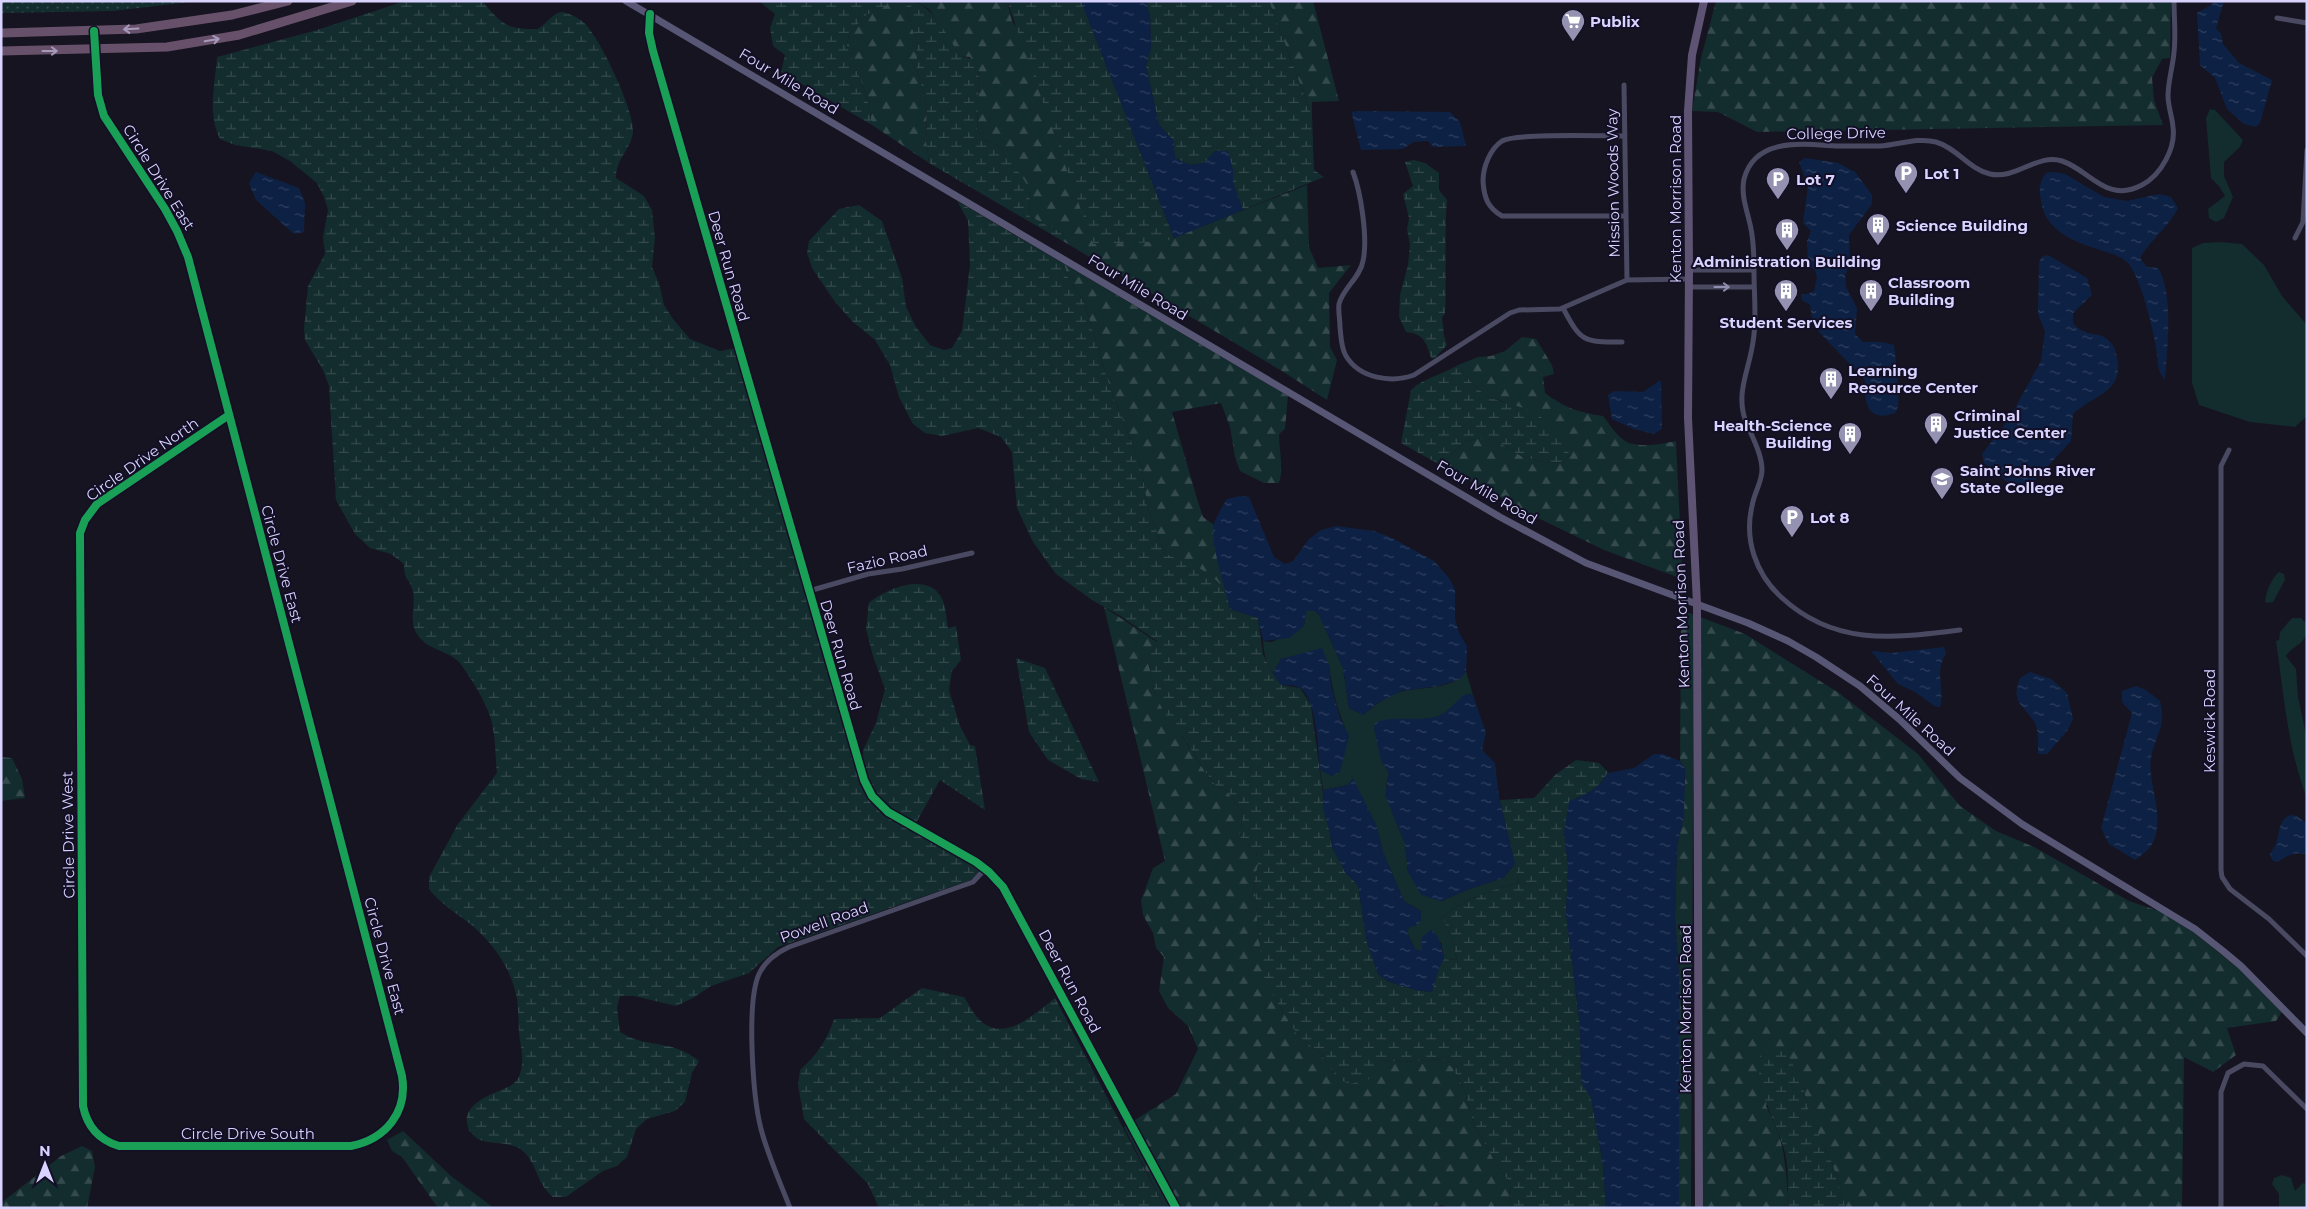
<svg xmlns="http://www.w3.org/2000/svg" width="2308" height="1209" font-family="Montserrat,sans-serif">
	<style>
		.grass { fill: #132c2d }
		.forest { fill: url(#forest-firs) }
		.wetland { fill: url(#wetland-marsh) }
		.park { fill: url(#park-dots) }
		.water { fill: url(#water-ripples) }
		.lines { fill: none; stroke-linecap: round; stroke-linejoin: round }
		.street { stroke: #4a4962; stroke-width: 5 }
		.secondary { stroke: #575674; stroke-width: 7 }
		.primary { stroke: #5e5373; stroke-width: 8 }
		.highway { stroke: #67516a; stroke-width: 9 }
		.cycleway-casing { stroke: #130f26; stroke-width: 11 }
		.cycleway { stroke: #1a9f57; stroke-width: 8 }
		.oneway { stroke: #a699bc }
		.oneway2 { stroke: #928eb0 }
		.labels { text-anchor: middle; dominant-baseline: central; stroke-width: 4; stroke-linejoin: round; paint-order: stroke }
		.poi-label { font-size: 15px; font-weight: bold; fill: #d9d4ff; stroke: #130f26; text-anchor: start }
		.street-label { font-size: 15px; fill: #d9d4ff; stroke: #130f26 }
	</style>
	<defs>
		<pattern id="forest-firs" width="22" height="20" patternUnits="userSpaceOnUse" patternTransform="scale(1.25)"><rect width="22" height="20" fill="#132c2d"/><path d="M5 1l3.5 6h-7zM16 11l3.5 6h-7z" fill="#354a4c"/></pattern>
		<pattern id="wetland-marsh" width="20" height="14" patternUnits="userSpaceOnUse" patternTransform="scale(1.25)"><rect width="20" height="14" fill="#132c2d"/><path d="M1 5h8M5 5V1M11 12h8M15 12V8" fill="none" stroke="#354a4c"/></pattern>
		<pattern id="park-dots" width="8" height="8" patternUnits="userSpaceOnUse" patternTransform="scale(1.25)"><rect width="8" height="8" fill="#132c2d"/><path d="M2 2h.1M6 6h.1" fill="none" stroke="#354a4c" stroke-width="1.8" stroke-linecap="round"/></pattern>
		<pattern id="water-ripples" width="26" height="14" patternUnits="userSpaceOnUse" patternTransform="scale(1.25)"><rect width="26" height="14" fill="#0d2144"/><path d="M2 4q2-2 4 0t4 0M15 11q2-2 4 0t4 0" fill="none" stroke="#304060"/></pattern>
	</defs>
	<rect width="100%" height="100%" fill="#161421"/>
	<path class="grass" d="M2210,109L2215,110L2243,140L2240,147L2224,162V176L2233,197L2224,218L2216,222L2209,218L2208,209L2225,196L2219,186L2211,178L2206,118Z
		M2221,242L2242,244L2264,265L2282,296L2307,325V416L2295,427L2250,422L2199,405L2192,383V248L2203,243Z
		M2279,572L2284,574L2285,580L2273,602L2267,603L2265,601C2266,592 2272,577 2279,572Z
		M1306,611H1315L1319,615L1343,668L1349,708L1363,715C1374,706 1386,696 1400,692C1421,686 1452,691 1466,671L1473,695L1466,694C1460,699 1455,706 1449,710C1436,721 1416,721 1400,719L1381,760L1389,773L1386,787L1387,799L1405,844L1408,872L1441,901L1469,889L1503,878L1515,864L1519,883C1493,888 1464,900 1442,917L1451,937L1457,960L1444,959L1441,942L1422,952L1415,949L1407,932L1409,927L1421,911L1404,901L1383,852L1377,827L1353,779L1348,785L1323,790L1320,770L1332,776L1349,737C1338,713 1332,690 1329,665L1290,658L1281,659L1273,673C1265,663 1264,653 1263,641L1272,642L1304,626Z
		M2292,618H2301L2307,624C2307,647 2294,643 2286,656L2296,669L2298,697L2307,739V798C2287,747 2284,694 2276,641L2279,640L2280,632Z
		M2282,1175L2291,1178L2295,1191L2303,1183L2307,1184L2306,1208H2279V1194L2272,1184L2274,1178Z"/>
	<path class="forest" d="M887,1H909L906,7L917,44V70L927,107L926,139L929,163L872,125L867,96L847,46L849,34L867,13L887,4Z
		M915,1H1007L1012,21L1163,242L1307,185L1309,247L1318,268L1351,265L1329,293L1330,347L1337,360L1327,400L1282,371L1061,240L1064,234L1029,216L1030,190L999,146L985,140L977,131L979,72L970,57L960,56L929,9Z
		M1269,1H1313L1339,101L1312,102V116Z
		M1716,1H2171L2170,58L2162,59L2152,78L2154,100L2163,125L1757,132L1718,112L1692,111L1701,58Z
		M1064,264L1288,396L1285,429L1279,434C1279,450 1284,468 1279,483H1264L1240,471L1235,457L1230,427L1221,403L1172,412L1198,502L1203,517L1214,525V542L1226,591C1208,573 1190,562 1165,554L1147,506L1142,469L1110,388L1084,302L1068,278Z
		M1522,337L1536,339L1552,365L1554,374L1543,377L1545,393C1563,407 1580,413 1603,416C1609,423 1614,432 1621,438C1634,450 1661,444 1676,441L1682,568L1677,577L1604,550L1538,518L1444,467L1452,454L1466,441L1477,439H1493L1521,456L1543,462L1564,463L1569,455L1505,402L1487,397L1471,382L1458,365L1478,357L1491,356L1505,351Z
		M1104,607L1157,642L1148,660L1155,694L1204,770L1216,786L1226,790L1243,813L1240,837L1256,852L1259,864L1254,881L1259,939L1275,999L1298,1036L1319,1052L1338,1079L1381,1060L1405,1062L1442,1059L1452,1067L1465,1091L1473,1122L1495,1162L1511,1185L1510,1208H1450L1442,1205L1423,1208H1165L1124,1127L1176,1094L1198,1049L1188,1026L1168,1008L1159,991L1164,957L1156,948L1153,933L1143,915L1141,901L1153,868L1165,861Z
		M1681,610L1694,615L1691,1208H1679L1678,1198L1679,975L1675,918L1677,846L1684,816L1683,800L1685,781V769L1680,761Z
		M1700,617L1745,634L1839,693L1918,754L1960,806L1996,831L2034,847L2129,901L2159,911L2193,932L2239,969L2282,1012L2276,1021L2227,1028L2236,1055L2213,1072L2184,1057L2182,1208H1846L1832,1163L1810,1116L1803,1087L1781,1049L1766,1106C1787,1145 1785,1166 1789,1208H1702Z
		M1,757L12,758L22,779L25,798L1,801Z
		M403,1131L451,1176L494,1208H438L402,1157L392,1151L387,1140Z
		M82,1146L92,1151L95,1167L87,1208H1V1203L61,1156Z"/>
	<path class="wetland" d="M405,1H482C502,24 506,30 538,29C545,25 554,12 562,12C568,13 579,18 583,22C599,35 635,112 633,132C631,150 616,158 616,178L644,196L652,210L655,238L652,267L659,283L664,305L673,319L690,339L720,351L740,347L860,780L868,782L863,765V750L876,723L885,689L873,656L866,629L869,603C884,590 923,573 939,594C946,602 946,618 948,628L956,626L961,660L952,671L949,690L960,726L970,745L975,746L985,810L940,780L916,823L977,862L985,875L778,947L749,973L711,986L693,998L676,1006L634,996H620L617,1007L620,1032C646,1049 671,1038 699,1061L692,1073L685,1102L675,1111L647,1119L636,1129L627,1157L617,1166L603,1171L566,1197H553C536,1183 538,1165 523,1151C511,1140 491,1146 478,1139C475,1137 472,1133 469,1131C468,1127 466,1120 467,1116C472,1099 496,1093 510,1086C525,1078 523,1055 520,1041C518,1027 519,1013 517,999C512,971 496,947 475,928C459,914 442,906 429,889V877L458,824L497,773C495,755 496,734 490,716C484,699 471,678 460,663C450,652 433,650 424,642C404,625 418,608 412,588C408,577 404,580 404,564L391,554L370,548L355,534L336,500L329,386L323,370L305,340L304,329L308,286L325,254L323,237L328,210L324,197L317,183L290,161L272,151L235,145L220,139C207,113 215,86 217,57L317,30Z
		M759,1H887V4L879,12L867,14L849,34L847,46L867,96L872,125L781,72L785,55L773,46L770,28L775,14Z
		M909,1C931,1 949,39 960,56C967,57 974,58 977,64C981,73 977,118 977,131L985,140L999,146L1023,178L1030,190L1029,216L1064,234L1061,240L929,163L926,139L927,107L917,70V44L906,7Z
		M1007,1H1081L1174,238L1163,242L1093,244Z
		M1146,1H1269L1312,116L1314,170L1324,177L1243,210L1233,183V169L1215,151L1204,163L1190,165L1175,158L1173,140L1159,125L1146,66L1151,47L1150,17Z
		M1414,160L1425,163L1439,173V190L1447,200C1444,238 1447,276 1445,314L1442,317L1444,336L1447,345L1434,359L1431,358C1426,342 1424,334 1406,332L1399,317L1400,295L1408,265L1410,245L1407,229L1409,218L1403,194L1413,186L1405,162Z
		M957,201L1064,264L1068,278L1084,302L1110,388L1142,469L1147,506L1165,554C1187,561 1211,571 1225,590C1229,595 1229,603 1230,609L1258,618L1263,654L1269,667L1281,685L1300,688L1311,705L1323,795L1324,811L1330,833L1332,847L1345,872L1358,885L1367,942L1378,974L1387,981L1415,990L1431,992C1436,981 1437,968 1444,959L1457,960L1451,937L1442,917C1464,900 1493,888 1519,883L1500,800L1534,798L1555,775L1576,760L1599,763L1608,772C1601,785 1590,794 1576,798L1564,832L1568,866L1566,914L1580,1025L1581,1081L1591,1097L1603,1165L1606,1208H1510L1511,1185L1495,1162L1473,1122L1465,1091L1452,1067L1442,1059L1405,1062L1381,1060L1368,1080L1350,1084L1338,1079L1319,1052L1298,1036L1275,999L1264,977L1259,939L1254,881L1258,864L1256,852L1240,837L1243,813L1226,790L1216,786L1204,770L1183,737L1163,711L1155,694L1148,660L1157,641L1119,615L1092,600L1056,574L1033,542L1017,508L1012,452L1001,437L978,428L942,436L925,433L913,424L899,397L890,365L875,340L853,322L835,302L812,268L807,253L809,241L839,209L859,205L882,221L902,278L906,307L916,327L930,345L944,350L952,348L962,331L970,265L968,221Z
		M1458,365L1471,382L1487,397L1533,411L1546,421L1566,443L1569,455L1564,463L1543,462L1521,456L1493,439H1477L1466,441L1452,454L1444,467L1401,443L1411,390C1423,378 1444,374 1458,365Z
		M1016,658L1045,668L1099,782L1081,779L1048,760L1029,732Z
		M922,988L964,997C968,1003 972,1011 977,1017C1002,1046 1034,1014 1055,998L1165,1208H879L868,1184L804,1119L798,1085L800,1070C817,1055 827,1040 834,1019L880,1018Z
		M1767,1049H1781L1791,1060L1803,1087L1810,1115L1832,1163L1846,1208H1789C1787,1190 1789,1170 1785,1153C1778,1124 1751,1083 1761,1053Z"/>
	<path class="park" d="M1,1H199L113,11L1,13Z"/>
	<path class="water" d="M1081,1H1146L1150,17L1151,47L1146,66L1159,125L1173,140L1175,158L1190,165L1204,163L1215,151H1228L1233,169V183L1243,210L1174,238Z
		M2213,1H2224L2216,28L2221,34L2223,44L2239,63L2272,80L2260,123L2256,127L2244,124L2227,109L2215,78L2200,65L2197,13L2211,5Z
		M1358,111L1450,112L1460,122L1466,146L1433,147L1428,141L1413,142L1403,149L1361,150L1352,115V112Z
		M1805,158L1838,163L1855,172L1872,195V204L1849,235L1850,265L1845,275L1846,287L1857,308L1855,334L1863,342H1882L1894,345C1895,351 1900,401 1898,406C1898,409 1896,411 1895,413C1867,423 1864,402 1865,380L1819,332L1812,318L1810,305L1802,300L1801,294H1808L1814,291L1817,277L1815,270L1808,266L1807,241L1811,231L1803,223L1808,186L1799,162Z
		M256,172L299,188L305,203L304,232L294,234L256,200L249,183Z
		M2053,172L2065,174L2104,197L2127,201L2159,194L2171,197L2178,208C2169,227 2150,240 2140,258L2147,267L2158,268C2174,293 2167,350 2165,380C2155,367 2159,363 2156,348C2153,328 2141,280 2129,264C2124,258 2114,254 2106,252C2079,243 2046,234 2041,201C2039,190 2039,182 2046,173Z
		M2048,255L2087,278L2092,295L2073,313V323C2075,325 2078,329 2081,330C2089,335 2100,333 2107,339C2114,345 2116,350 2117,359C2124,393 2092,395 2073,414L2071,441L2027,489L2017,490L1984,463L1982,454L2009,419L2041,361L2045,331L2038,314L2039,262L2042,257Z
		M1659,381H1661L1662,429L1654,434L1634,429L1612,419L1608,395L1614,391L1643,392Z
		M1240,496L1249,497L1274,557L1285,564L1293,561L1309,539L1321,530L1336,526L1374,531L1392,538L1434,561L1449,578L1455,589V618L1459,633L1467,646L1466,671L1460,679L1439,686L1401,691L1376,704L1363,715L1349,708L1343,668L1319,615L1315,611H1306L1304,626L1289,638L1263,641L1258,618L1230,609C1226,589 1209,542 1214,523C1217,516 1223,505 1227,499Z
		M1944,647L1946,654C1934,670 1945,690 1940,707H1936L1915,692L1898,684L1871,651L1891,653Z
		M1322,648L1329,665L1331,685L1340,718L1349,736L1340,772L1332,776L1320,770C1318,752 1317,698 1300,688C1295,685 1287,685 1281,685L1273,673L1281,659Z
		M2030,672L2051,679L2067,693L2073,719L2067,731L2047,754H2038C2038,745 2039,732 2035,723C2024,704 2010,704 2020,678Z
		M2136,686L2146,690L2160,701C2166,724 2158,731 2152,753C2146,777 2160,802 2157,826C2156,844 2149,850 2135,860L2109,844L2101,828L2132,713L2122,702V691Z
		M1466,694L1473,695L1486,733L1482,750L1495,763L1499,797L1515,864L1503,878L1469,889L1441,901L1421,895L1408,872L1405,844L1385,795L1389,773L1381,760L1374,729L1375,723C1394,715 1415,722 1435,717C1450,713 1454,701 1466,694Z
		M1654,754H1663L1680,761L1685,769L1684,816L1677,846L1675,918L1679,975V1208H1606L1603,1165L1591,1097L1581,1082L1580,1025L1566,914L1568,866L1564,832L1569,801C1586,795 1599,789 1608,773L1634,768Z
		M1353,778L1377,827L1383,852L1404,901L1421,911V921L1416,926L1409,927L1407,932L1415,949L1422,951V937L1431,930C1441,937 1441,947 1444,959C1437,968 1436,981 1432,992L1415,990L1387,981L1378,974L1367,942L1358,885L1345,872L1332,847L1330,833L1324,811L1323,790L1348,785Z
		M2291,815L2297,816L2307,824V855C2294,851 2288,856 2277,862L2273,861L2270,855C2271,851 2274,848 2276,844C2280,833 2278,819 2291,815Z"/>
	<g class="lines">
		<path class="street" d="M650,14L649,33L653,51L864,780L872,796L888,812L976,862L989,872L1003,887L1176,1208
			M2277,18L2307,23
			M94,31L98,95L104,116L165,209L177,231L188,257L402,1076C408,1112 386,1139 351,1146H119C99,1140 87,1126 83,1106L80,533L85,520L97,504L229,415
			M1624,85L1627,280
			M1625,136C1604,136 1515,133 1502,141C1490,149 1483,167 1483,181C1484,198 1488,208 1502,216H1626
			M1353,172C1361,193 1368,239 1363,261C1360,278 1343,288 1339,304C1338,311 1340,319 1340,327C1341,336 1341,348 1346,356C1360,379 1392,383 1414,375L1510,313L1519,310L1560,309L1627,280L1689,279
			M2295,238L2303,222L2307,150
			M1689,270H1754
			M1689,287H1754
			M1563,308C1581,342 1583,342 1622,342
			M2229,450L2221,466V870L2222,877L2230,889L2269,919L2307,956
			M809,591L868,574L902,569L972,553
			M1960,630C1894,638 1835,647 1781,597C1756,574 1744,540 1752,506C1754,493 1762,482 1762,470C1762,454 1752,437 1746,422C1735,393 1749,371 1753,342C1757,320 1754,296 1754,273C1754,260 1754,248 1752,235C1750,217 1740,198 1744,179C1755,137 1803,144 1836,146C1850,146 1865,146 1880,146C1898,145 1918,137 1936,142C1957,148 1969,169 1990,174C2016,180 2037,153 2062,161C2090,170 2106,204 2142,185C2161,175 2176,148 2173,127C2172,116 2168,106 2168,96C2168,81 2173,66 2174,52C2176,35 2174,18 2174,1
			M790,1208C780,1182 768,1156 761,1129C753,1098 746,1003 759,974C765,961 776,953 789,947L973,882L985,869
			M2221,1208V1092L2228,1073L2244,1064L2263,1066L2307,1109"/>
		<path class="secondary" d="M626,1L1500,517L1586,563L1748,623L1788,641L1816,657L1860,686L1899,719L1960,778L2022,824L2195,929L2223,951L2241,966L2307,1033"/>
		<path class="primary" d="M1699,1208L1697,604L1688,418L1689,269L1688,111L1692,55L1704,1"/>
		<path class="highway" d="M1,33L136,29L232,15L288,1
			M1,51L167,47L239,35L352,1"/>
		<g class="cycleway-casing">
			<path id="cycleway" d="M650,14L649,33L653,51L864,780L872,796L888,812L976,862L989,872L1003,887L1176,1208
				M94,31L98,95L104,116L165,209L177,231L188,257L402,1076C408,1112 386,1139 351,1146H119C99,1140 87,1126 83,1106L80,533L85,520L97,504L229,415"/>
		</g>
		<use href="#cycleway" class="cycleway"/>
	</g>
	<defs><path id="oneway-shaft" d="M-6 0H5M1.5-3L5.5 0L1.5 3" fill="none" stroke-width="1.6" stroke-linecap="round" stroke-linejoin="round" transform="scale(1.25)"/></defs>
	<g class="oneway">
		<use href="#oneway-shaft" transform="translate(131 29) rotate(177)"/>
		<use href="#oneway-shaft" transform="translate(212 40) rotate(-10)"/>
		<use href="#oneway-shaft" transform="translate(50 51)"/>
	</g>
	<use class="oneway2" href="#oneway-shaft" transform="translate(1722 287)"/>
	<defs>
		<g id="supermarket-pin" transform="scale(1.25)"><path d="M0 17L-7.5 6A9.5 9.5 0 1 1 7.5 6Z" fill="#9591b1" stroke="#130f26"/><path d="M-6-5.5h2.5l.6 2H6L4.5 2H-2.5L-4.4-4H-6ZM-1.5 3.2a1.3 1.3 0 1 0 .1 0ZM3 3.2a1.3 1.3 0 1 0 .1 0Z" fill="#fff"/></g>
		<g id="parking-pin" transform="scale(1.25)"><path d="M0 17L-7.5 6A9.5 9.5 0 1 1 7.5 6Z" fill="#9591b1" stroke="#130f26"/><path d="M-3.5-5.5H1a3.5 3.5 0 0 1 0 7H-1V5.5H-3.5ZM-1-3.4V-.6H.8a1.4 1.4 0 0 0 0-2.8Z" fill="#fff"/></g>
		<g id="building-pin" transform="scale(1.25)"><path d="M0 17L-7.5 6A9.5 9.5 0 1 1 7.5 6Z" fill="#9591b1" stroke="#130f26"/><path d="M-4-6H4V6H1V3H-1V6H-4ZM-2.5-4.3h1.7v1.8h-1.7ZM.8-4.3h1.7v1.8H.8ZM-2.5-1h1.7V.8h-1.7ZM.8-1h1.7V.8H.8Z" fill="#fff"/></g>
		<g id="university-pin" transform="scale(1.25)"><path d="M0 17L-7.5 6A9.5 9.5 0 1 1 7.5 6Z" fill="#9591b1" stroke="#130f26"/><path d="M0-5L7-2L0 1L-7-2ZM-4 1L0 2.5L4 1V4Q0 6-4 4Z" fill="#fff"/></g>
	</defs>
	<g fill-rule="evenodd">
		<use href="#supermarket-pin" x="1573" y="21"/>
		<use href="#parking-pin" x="1906" y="173"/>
		<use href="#parking-pin" x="1778" y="179"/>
		<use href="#building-pin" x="1878" y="225"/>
		<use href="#building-pin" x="1787" y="230"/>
		<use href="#building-pin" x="1786" y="291"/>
		<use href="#building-pin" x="1871" y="291"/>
		<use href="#building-pin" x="1831" y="379"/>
		<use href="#building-pin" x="1936" y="424"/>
		<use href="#building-pin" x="1850" y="434"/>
		<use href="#university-pin" x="1942" y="479"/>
		<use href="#parking-pin" x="1792" y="517"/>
	</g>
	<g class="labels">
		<g class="poi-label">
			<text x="1590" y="21">Publix</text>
			<text x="1924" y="173">Lot 1</text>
			<text x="1796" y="179">Lot 7</text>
			<text x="1896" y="225">Science Building</text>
			<text x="1787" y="261" text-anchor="middle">Administration Building</text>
			<text x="1888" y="282">Classroom<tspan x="1888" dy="17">Building</tspan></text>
			<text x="1786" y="322" text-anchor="middle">Student Services</text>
			<text x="1848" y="370">Learning<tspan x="1848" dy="17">Resource Center</tspan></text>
			<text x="1954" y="415">Criminal<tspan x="1954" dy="17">Justice Center</tspan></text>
			<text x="1832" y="425" text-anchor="end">Health-Science<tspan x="1832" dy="17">Building</tspan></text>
			<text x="1960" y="470">Saint Johns River<tspan x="1960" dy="17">State College</tspan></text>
			<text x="1810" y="517">Lot 8</text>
		</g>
		<g class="street-label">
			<text transform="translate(789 81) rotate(31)">Four Mile Road</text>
			<text transform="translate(1836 133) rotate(-1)">College Drive</text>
			<text transform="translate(159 177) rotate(58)">Circle Drive East</text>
			<text transform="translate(1613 183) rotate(-91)">Mission Woods Way</text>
			<text transform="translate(1675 199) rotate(-90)">Kenton Morrison Road</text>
			<text transform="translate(729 266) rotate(74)">Deer Run Road</text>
			<text transform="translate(1138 287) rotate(31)">Four Mile Road</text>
			<text transform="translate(142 459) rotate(-35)">Circle Drive North</text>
			<text transform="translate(1487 492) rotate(30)">Four Mile Road</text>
			<text transform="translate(887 559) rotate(-13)">Fazio Road</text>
			<text transform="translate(282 564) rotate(75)">Circle Drive East</text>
			<text transform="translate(1681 604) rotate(-92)">Kenton Morrison Road</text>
			<text transform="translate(841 655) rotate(74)">Deer Run Road</text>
			<text transform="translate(1911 715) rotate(42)">Four Mile Road</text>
			<text transform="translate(2209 721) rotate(-90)">Keswick Road</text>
			<text transform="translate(68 835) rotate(-91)">Circle Drive West</text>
			<text transform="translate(824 922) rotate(-20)">Powell Road</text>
			<text transform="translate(385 956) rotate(75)">Circle Drive East</text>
			<text transform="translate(1070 981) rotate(62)">Deer Run Road</text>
			<text transform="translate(1685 1009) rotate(-90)">Kenton Morrison Road</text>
			<text x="248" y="1133">Circle Drive South</text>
		</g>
	</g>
	<rect width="2308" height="1209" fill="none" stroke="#d9d4ff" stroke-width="5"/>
	<g transform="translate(45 1164)" stroke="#130f26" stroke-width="4" paint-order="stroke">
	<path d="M0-4L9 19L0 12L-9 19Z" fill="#d9d4ff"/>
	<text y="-8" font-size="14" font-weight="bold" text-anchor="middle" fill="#d9d4ff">N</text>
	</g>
</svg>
